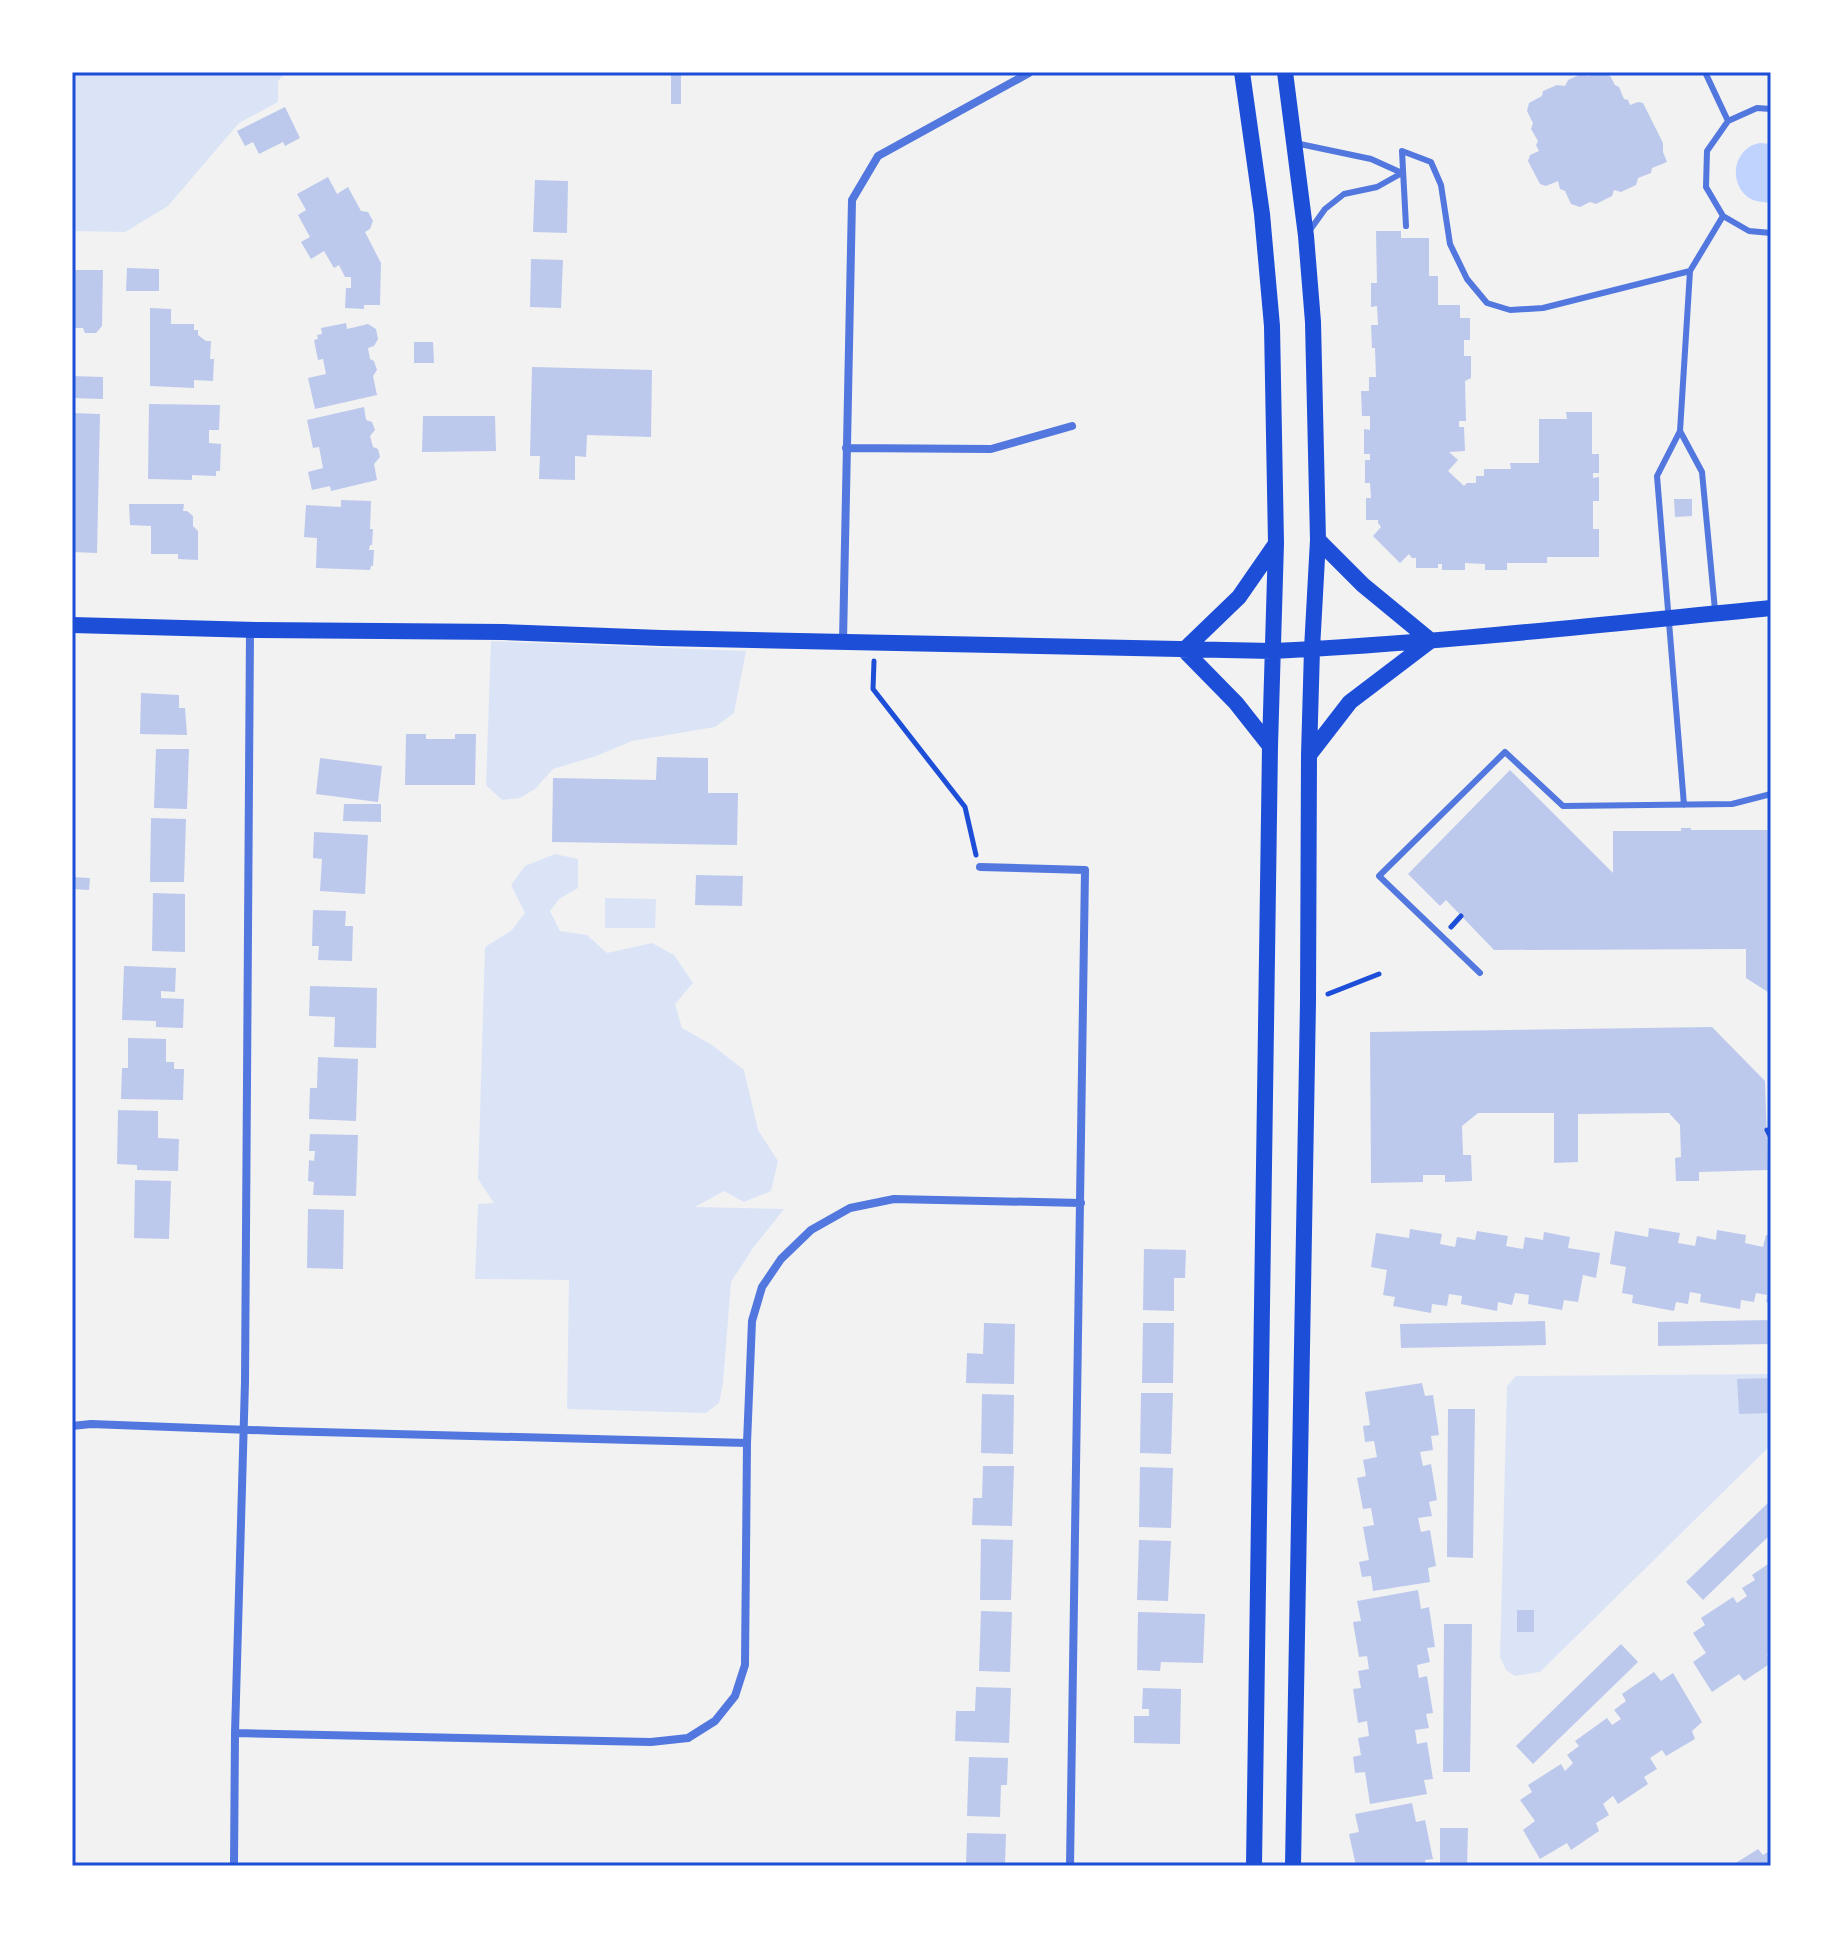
<svg xmlns="http://www.w3.org/2000/svg" width="1843" height="1938" font-family="Barlow,sans-serif">
	<style>
		.green { fill: #dbe4f7 }
		.water { fill: #bfd3fe }
		.building { fill: #bdc9ec }
		.lines { fill: none; stroke-linecap: round; stroke-linejoin: round }
		.path { stroke: #1d4ed8; stroke-width: 5 }
		.service { stroke: #5277de; stroke-width: 6 }
		.minor { stroke: #5277de; stroke-width: 8 }
		.secondary { stroke: #1d4ed8; stroke-width: 16 }
		.neatline { fill: none; stroke: #1d4ed8; stroke-width: 3 }
	</style>
	<rect width="100%" height="100%" fill="#f2f2f2"/>
	<path class="green" d="M72,72H286L278,81V102L239,123L168,206L125,232L72,231Z
		M491,641L746,651L734,713L715,727L632,741L596,756L553,769L535,789L520,798L502,800L486,785Z
		M555,854L578,859V888L559,899L550,911L560,931L587,935L607,953L652,943L674,955L693,983L675,1004L682,1028L712,1045L744,1070L758,1130L778,1161L771,1191L744,1202L724,1191L695,1207L784,1209L753,1248L731,1282L723,1383L719,1403L706,1413L567,1409L569,1280L475,1279L478,1204L494,1203L478,1179L485,947L511,931L525,913L511,885L525,866Z
		M605,898L656,899L655,928H605Z
		M1771,1374V1445L1540,1672L1515,1676L1506,1670L1500,1657L1507,1386L1516,1376Z"/>
	<path class="water" d="M1760,143L1771,144V203C1764,202 1757,202 1751,199C1733,189 1730,161 1748,148C1751,145 1756,144 1760,143Z"/>
	<path class="building" d="M671,72H681V104H671Z
		M1596,72H1608L1615,85L1619,87L1624,99L1628,100L1630,105L1638,102L1643,103L1663,143V152L1667,162L1652,168L1651,173L1638,178L1636,185L1621,192L1614,190L1612,196L1596,204L1590,202L1580,207L1571,204L1565,191L1560,189L1558,181L1546,186L1540,184L1528,161L1530,155L1539,151L1536,145L1538,141L1531,129L1533,123L1527,111L1529,103L1542,96L1543,91L1557,85L1565,86L1568,80L1583,73L1589,76Z
		M285,107L300,138L285,146L283,142L259,154L253,142L245,146L237,131Z
		M328,177L337,194L348,187L361,211L368,212L373,221L370,229L365,232L381,263L380,305H364V309L345,308L346,288H351V277H345L339,265L334,268L324,251L311,259L301,242L310,237L298,215L306,210L297,194Z
		M535,180L568,181L567,233L533,232Z
		M1376,231H1401V238H1429V276H1438V305H1460V318H1470V340H1464V356H1471V378L1465,381L1466,421H1459V427H1464L1465,451L1449,452L1458,460L1448,471L1464,486L1467,483H1476V476H1484V469H1511L1510,463H1539V419H1567L1566,412H1592V454H1599V473H1593V478L1599,477V501H1593V529H1599V557H1547V563H1507V570H1485V564L1465,563V570H1442V564H1438V568H1416V558H1412L1409,554L1400,563L1373,536L1381,527L1378,523V520H1366V498H1371L1370,483H1365V460H1370V454H1364V429L1370,430V416H1362L1361,391H1369V377H1376L1375,348H1372L1371,325H1378L1377,306L1371,307V283H1377Z
		M531,259L563,260L561,308L530,307Z
		M127,268L159,269V291H126Z
		M72,270H103L102,326L96,333H85L83,328H72Z
		M150,308L171,309V324H194V330H198V335L206,341H211L210,359H214L213,381L194,380V388L150,386Z
		M346,323L347,329L368,324L376,329L378,339L374,346L368,348L370,359L374,361L377,370L373,376L377,395L315,409L308,378L326,374L323,359L318,360L314,340L318,339L317,335L322,334L321,328Z
		M414,342H433L434,363H414Z
		M532,367L652,370L651,437L587,435L586,457L575,456V480L539,479L540,456H530Z
		M72,376L103,377V399L72,398Z
		M149,404L220,405L219,430H209V443L221,444L220,471H216V476L192,475V480L148,479Z
		M364,407L366,420L372,422L375,430L370,436L373,447L378,449L380,457L374,464L377,480L331,491L330,486L312,490L308,472L323,468L319,447L313,448L307,420Z
		M72,413L100,414L97,553L72,552Z
		M423,416H495L496,451L422,452Z
		M1674,499H1692V516L1675,517Z
		M341,500L371,501L370,529H373L372,545H370L369,550H374L373,566H371L370,570L316,568L317,538L304,537L306,505L341,507Z
		M129,504H184L183,511H187L193,516V526L198,531V560L178,559V554H151V526L130,525Z
		M141,693L179,695V708H185L187,735L140,734Z
		M406,734H426V739H455V734H476L475,785H405Z
		M156,749H189L187,809L154,808Z
		M657,757L708,758V793H738L737,845L552,842L553,778L656,780Z
		M320,758L382,766L378,802L316,794Z
		M1510,770L1613,873V831H1681V828H1691V830H1771V994L1746,978V949L1494,950L1446,900L1440,906L1408,874Z
		M344,804H381V822L343,821Z
		M151,818L186,819L184,882H150Z
		M314,832L368,835L365,894L320,891L322,859L313,858Z
		M696,875L743,876L742,906L695,905Z
		M72,877L90,878L89,890L72,889Z
		M153,893L185,894V952L152,951Z
		M313,910L346,911L345,926H353L352,961L318,960L319,946H312Z
		M124,966L176,968L175,992L161,991V998L184,999L183,1028L156,1027V1021L122,1020Z
		M310,986L377,988L376,1048L334,1047L335,1017L309,1016Z
		M1712,1027L1765,1081L1768,1170L1699,1172V1181H1676L1675,1158L1681,1157L1680,1125L1669,1113L1578,1114V1162L1554,1163V1113H1478L1462,1126L1463,1155H1471L1472,1181L1445,1182V1175H1423V1182L1371,1183L1370,1032Z
		M128,1038L166,1039V1062H174V1069H184L183,1100L121,1099L122,1068H128Z
		M318,1057L358,1059L356,1121L309,1119L310,1088H317Z
		M118,1110L158,1111V1138L179,1139L178,1171L137,1170V1165L117,1164Z
		M310,1134L358,1135L356,1196L313,1195L314,1182L308,1181L309,1160L314,1161L315,1151H309Z
		M135,1180L171,1181L169,1239L134,1238Z
		M308,1209L344,1210L343,1269L307,1268Z
		M1649,1228L1680,1233L1678,1243L1695,1246L1697,1236L1716,1240L1717,1230L1746,1235L1745,1243L1763,1247L1766,1235H1771V1303L1766,1302L1767,1295L1756,1293L1754,1302L1741,1300L1740,1309L1700,1302L1701,1294L1690,1292L1688,1304L1676,1302L1674,1311L1632,1303L1633,1295L1622,1293L1626,1267L1610,1264L1615,1231L1648,1237Z
		M1410,1229L1442,1234L1440,1244L1455,1247L1457,1237L1475,1240L1477,1231L1508,1236L1506,1246L1523,1249L1525,1237L1543,1240L1544,1232L1570,1237L1568,1248L1600,1253L1596,1278L1583,1275L1578,1302L1564,1300L1562,1310L1528,1304L1529,1295L1515,1293L1512,1305L1498,1302L1497,1311L1461,1304L1462,1296L1449,1294L1447,1306L1432,1304L1431,1313L1393,1306L1395,1297L1383,1295L1387,1270L1371,1267L1376,1233L1409,1238Z
		M1144,1249L1186,1250L1185,1278H1174V1311L1143,1310Z
		M1771,1320V1344L1658,1346V1322Z
		M1545,1321L1546,1345L1401,1348L1400,1324Z
		M984,1323L1015,1324L1014,1384L966,1383L967,1353L983,1354Z
		M1143,1323H1174L1173,1383H1142Z
		M1771,1378V1413L1739,1414L1737,1379Z
		M1422,1383L1425,1396L1433,1395L1439,1435L1431,1436L1433,1450L1420,1452L1423,1466L1431,1464L1437,1500L1429,1502L1432,1516L1418,1518L1421,1532L1430,1530L1436,1566L1428,1568L1430,1582L1373,1591L1371,1576L1362,1577L1359,1562L1369,1560L1363,1527L1374,1525L1371,1508L1363,1509L1357,1478L1366,1476L1363,1460L1377,1457L1374,1441L1365,1442L1363,1426L1370,1425L1365,1392Z
		M1141,1393H1173L1171,1454L1140,1453Z
		M982,1394L1014,1395L1013,1454L981,1453Z
		M1448,1409H1475L1473,1558L1447,1557Z
		M983,1466H1014L1012,1526L972,1525L973,1498H982Z
		M1140,1467L1173,1468L1171,1528L1139,1527Z
		M1771,1500V1534L1703,1600L1686,1582Z
		M981,1539L1013,1540L1011,1600H980Z
		M1139,1540L1171,1541L1168,1601L1137,1600Z
		M1771,1562V1652L1767,1655L1771,1663L1744,1681L1739,1674L1712,1692L1693,1662L1706,1653L1693,1633L1705,1625L1701,1618L1733,1597L1737,1603L1747,1596L1742,1588L1755,1580L1752,1575Z
		M1418,1590L1421,1609L1429,1607L1435,1647L1427,1648L1430,1662L1417,1665L1419,1678L1427,1676L1433,1713L1426,1714L1429,1728L1415,1730L1417,1744L1427,1742L1433,1779L1424,1780L1427,1794L1370,1804L1365,1772L1355,1773L1353,1757L1361,1755L1358,1738L1369,1736L1367,1721L1358,1723L1353,1689L1361,1688L1358,1671L1369,1669L1367,1656L1359,1657L1353,1622L1361,1621L1357,1601Z
		M1517,1610H1534V1632H1517Z
		M981,1611L1012,1612L1010,1672L979,1671Z
		M1138,1612L1205,1614L1203,1663L1161,1662L1160,1671L1137,1670Z
		M1444,1624H1472L1470,1772H1443Z
		M1621,1644L1638,1662L1533,1764L1516,1746Z
		M1654,1672L1661,1681L1673,1673L1702,1722L1692,1731L1695,1739L1666,1756L1662,1750L1650,1758L1657,1769L1644,1777L1648,1784L1618,1804L1613,1796L1603,1804L1609,1815L1596,1823L1599,1831L1571,1850L1567,1843L1540,1859L1523,1830L1535,1821L1520,1800L1532,1792L1528,1785L1561,1764L1565,1771L1573,1763L1567,1755L1579,1746L1575,1741L1607,1718L1612,1725L1621,1719L1614,1710L1626,1701L1622,1694Z
		M976,1687L1011,1688L1009,1743L955,1741L956,1711H975Z
		M1143,1688L1181,1689L1180,1744L1134,1743V1716H1149V1709H1142Z
		M969,1757L1008,1758L1007,1785H1001L1000,1817L967,1816Z
		M1412,1803L1416,1822L1425,1820L1433,1859L1425,1860L1426,1866H1356L1349,1834L1359,1832L1355,1814Z
		M1440,1828H1468L1467,1866H1440Z
		M967,1833L1006,1834L1005,1864H1003V1866H966Z
		M1758,1849L1763,1855L1771,1850V1866H1731Z"/>
	<g class="lines">
		<path class="path" d="M874,661L873,689L965,807L976,855
			M1451,927L1461,916
			M1328,994L1379,974
			M1767,1130L1771,1138"/>
		<path class="service" d="M1705,72L1728,121
			M1771,109L1757,108L1728,121L1707,151L1706,187L1723,216L1749,231L1771,233
			M1295,143L1371,159L1402,173
			M1406,226L1402,151L1431,162L1441,185L1450,244L1467,279L1487,303L1510,310L1543,308L1690,271
			M1310,230L1325,209L1344,194L1377,187L1402,173
			M1680,431L1702,472L1715,610
			M1684,805L1657,476L1680,431L1690,271L1723,216
			M1480,973L1379,876L1505,752L1563,806L1732,804L1771,794"/>
		<path class="minor" d="M846,448L991,449L1072,426
			M843,641L852,200L878,156L1029,73
			M980,867L1085,870L1070,1866
			M72,1426L91,1424L279,1431L747,1443
			M235,1733L651,1742L688,1738L715,1721L735,1696L745,1665L747,1443L752,1321L762,1287L781,1259L811,1230L850,1208L894,1199L1081,1203
			M234,1866L235,1733L245,1382L250,630"/>
		<path class="secondary" d="M1242,72L1262,214L1272,326L1276,543L1270,746L1254,1866
			M1285,72L1306,236L1313,322L1318,540L1312,649L1309,755L1308,1002L1293,1866
			M1318,540L1363,585L1431,641
			M72,625L258,630L503,632L661,638L1273,651C1440,643 1605,624 1771,608
			M1184,650L1239,597L1275,545
			M1184,650L1236,703L1270,746
			M1309,755L1350,702L1429,642"/>
	</g>
	<rect width="1843" height="1938" fill="none" stroke="#ffffff" stroke-width="148"/>
	<rect x="74" y="74" width="1695" height="1790" class="neatline"/>
</svg>
